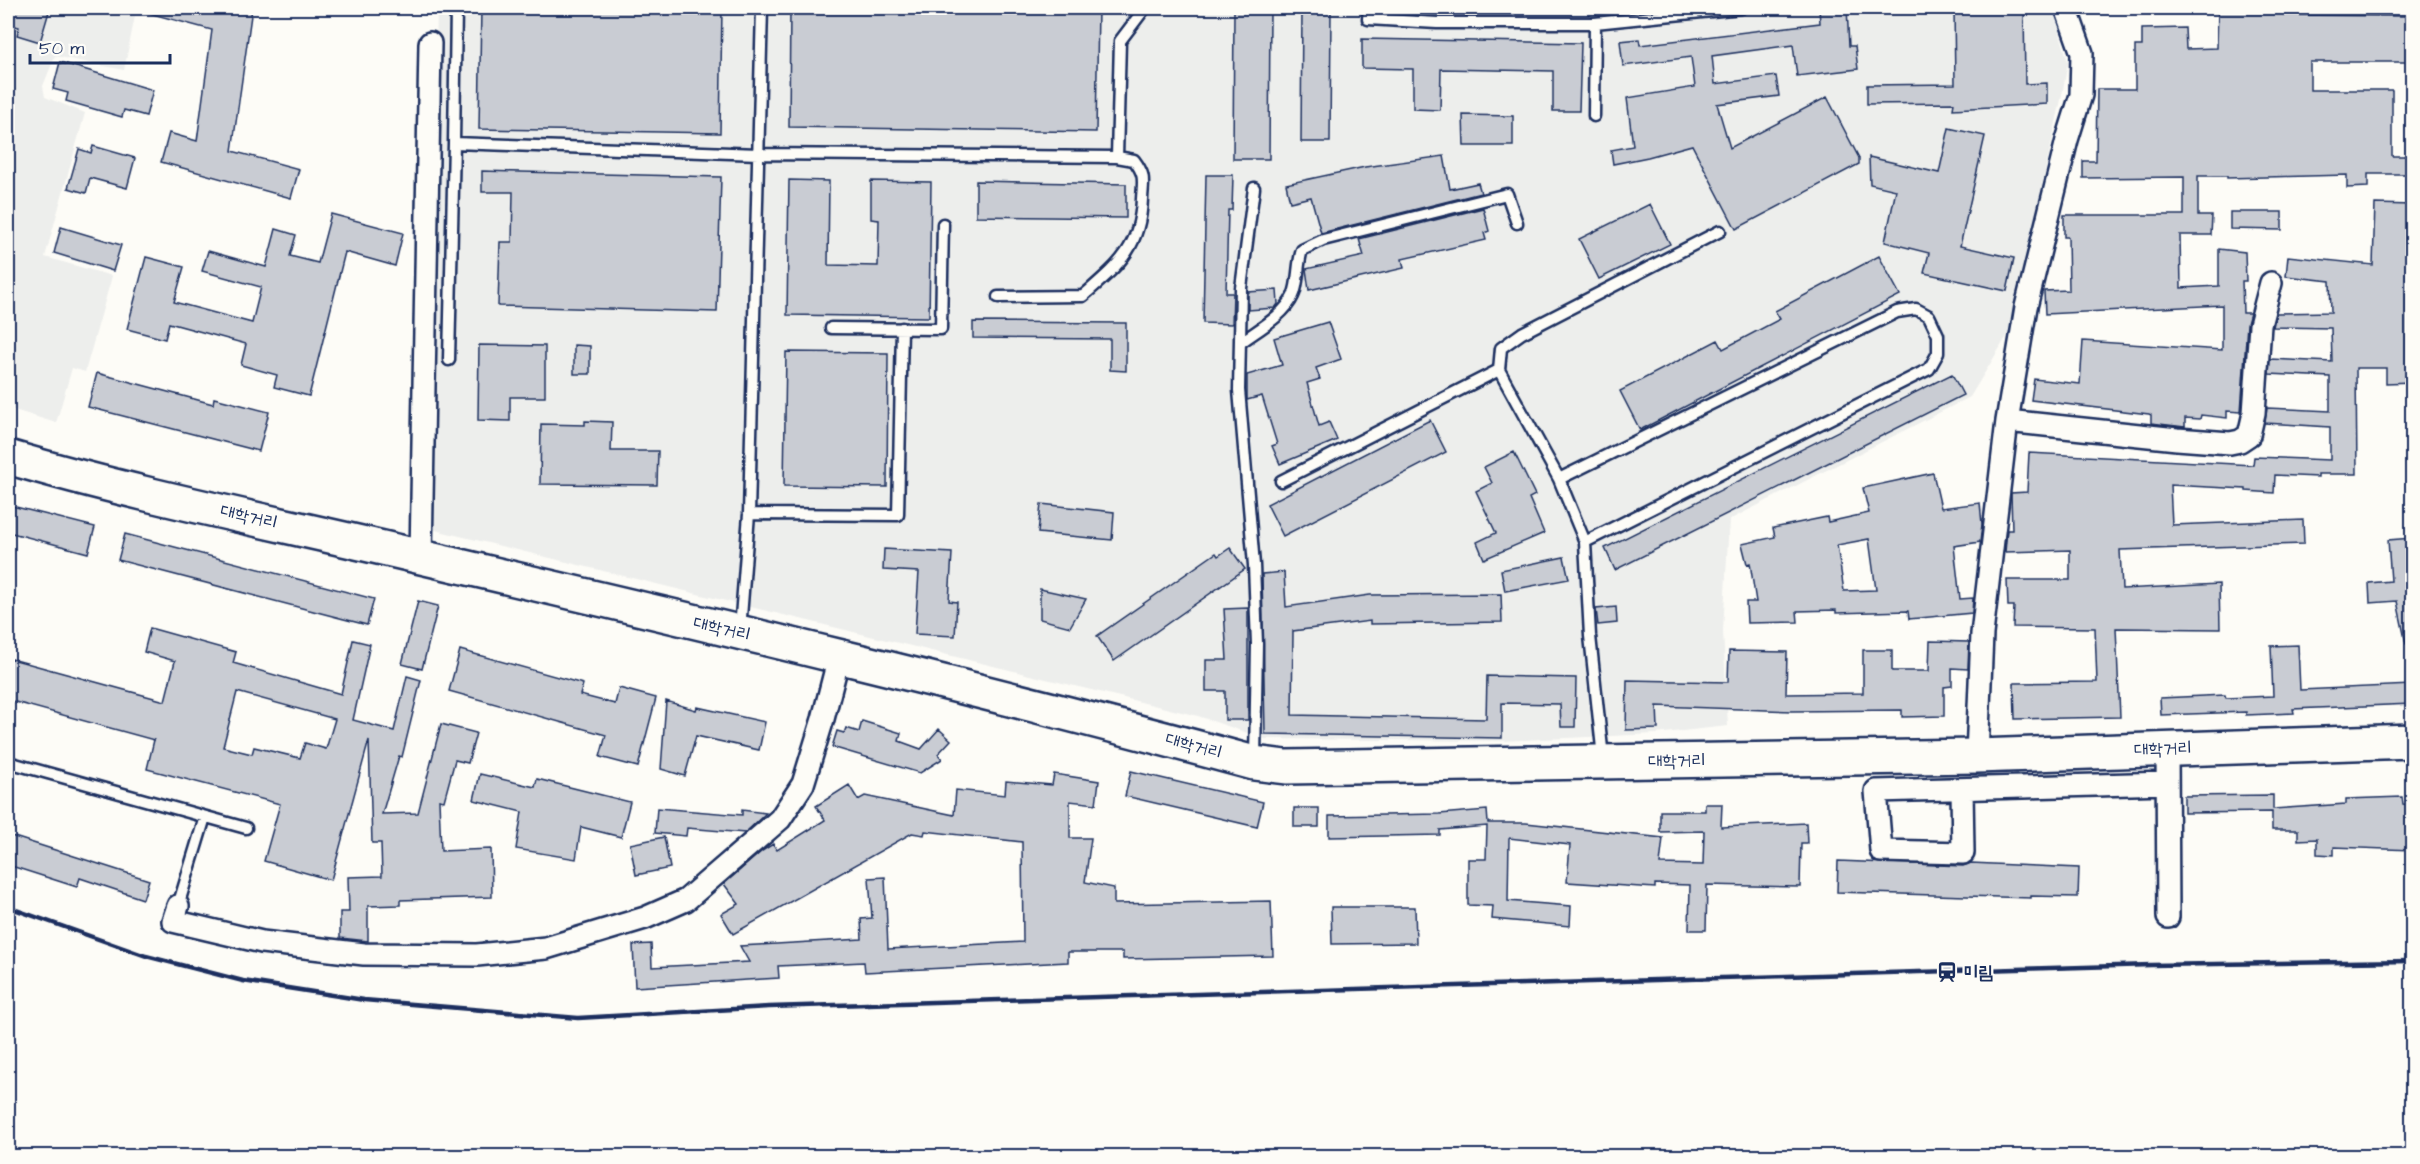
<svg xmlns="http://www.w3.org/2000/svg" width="2420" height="1164" font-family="'Architects Daughter','Poor Story',sans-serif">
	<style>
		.built { fill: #edeeec }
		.building { fill: #c9ccd3; stroke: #1b2f5e; stroke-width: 1.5; fill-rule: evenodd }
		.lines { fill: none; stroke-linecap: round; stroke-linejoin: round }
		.lane-casing { stroke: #1b2f5e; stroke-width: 15 }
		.street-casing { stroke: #1b2f5e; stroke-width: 26 }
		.primary-casing { stroke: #1b2f5e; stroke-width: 38 }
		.lane { stroke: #fdfcf7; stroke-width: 10 }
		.street { stroke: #fdfcf7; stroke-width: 21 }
		.primary { stroke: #fdfcf7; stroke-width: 33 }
		.rail { stroke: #1b2f5e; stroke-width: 4.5 }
		.labels { text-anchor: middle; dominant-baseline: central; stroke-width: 4.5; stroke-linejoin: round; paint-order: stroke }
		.street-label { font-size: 18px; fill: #1b2f5e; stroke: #fdfcf7 }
		.poi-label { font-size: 18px; font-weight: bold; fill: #1b2f5e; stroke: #fdfcf7; text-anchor: start }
	</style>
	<rect width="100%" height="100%" fill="#fdfcf7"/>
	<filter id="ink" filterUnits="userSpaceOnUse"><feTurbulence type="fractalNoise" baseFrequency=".0167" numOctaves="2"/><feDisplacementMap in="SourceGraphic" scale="12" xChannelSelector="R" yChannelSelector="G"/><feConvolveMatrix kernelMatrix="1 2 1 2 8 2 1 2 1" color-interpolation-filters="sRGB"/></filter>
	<g filter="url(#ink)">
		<path class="built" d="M8,8H104L135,16L124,70L55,56L43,86L45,97L85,113L45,257L112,276L85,372L72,368L56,423L8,408Z
			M437,8H2053L2068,62L2062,95L2010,331L1970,397L1729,520L1723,631L1728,726L1655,734L1501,741L1265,739L1198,716L427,528Z"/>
		<path class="building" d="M8,8H50L40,42L17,35L19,27L8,24Z
			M146,8H252L232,151L299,169L291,198L161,162L169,133L197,141L212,30L145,12Z
			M481,8H722L720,133L479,129Z
			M790,8H1098L1096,132L789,127Z
			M1234,8H1270L1269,159H1233Z
			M1302,8H1331L1330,142H1301Z
			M1819,8H1847L1849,46H1855L1858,69L1797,76L1793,45L1712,56L1715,84L1776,76L1779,96L1717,104L1730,148L1827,97L1859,158V164L1736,229L1692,145L1648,157L1613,164L1611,150L1633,146L1627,98L1695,87L1691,57L1623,66L1620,41L1639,39L1640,45L1820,23Z
			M1954,8H2024L2025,84L2047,83V104L1953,109L1954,103L1867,104V85L1955,84Z
			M2218,8L2284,9V15L2412,16V62H2310V90H2392V156H2406V174H2368V187L2347,188V175L2227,178V176H2198V216H2212L2211,235H2180L2181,288L2219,286V249L2245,252L2246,281H2242L2243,313H2250L2247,324L2241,412L2227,411V418L2201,415L2200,419L2185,418V427L2151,423V415L2149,414L2031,400L2034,379L2080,384L2083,341L2222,350V305L2045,314L2044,291L2069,290L2068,237H2064V215H2184V177L2083,178V161H2096L2097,89H2135V46H2142V29L2185,28L2186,49L2217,48Z
			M1362,39L1581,43L1579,111H1553V71L1441,69L1440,110L1413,109V69L1362,68Z
			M60,62L153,90L146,116L124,110L122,117L66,101L68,93L53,89Z
			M1463,115L1513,116V146H1464Z
			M1949,128L1985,136L1960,246L2014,258L2007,291L1924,273L1929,253L1885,242L1896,190L1870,184L1869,157L1939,173Z
			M93,146L135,158L127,188L90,178L86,193L68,188L79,149L91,153Z
			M1444,156L1450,189L1478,183L1481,193L1321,233L1311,197L1290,202L1286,184L1365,167Z
			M482,171L721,177L717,312L498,306L500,242H512L513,192H482Z
			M1206,175H1233L1232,210H1228L1226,293H1233L1232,324L1203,323Z
			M789,180L829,181L828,265L878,266L879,220L871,219V181L931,182L929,317L787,315Z
			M976,181L1126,184V218L976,216Z
			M1650,204L1670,244L1599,279L1579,239Z
			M2375,204L2412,205V382L2386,383V368H2356L2357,474H2318V477L2275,475L2274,493L2246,491V489L2170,485L2172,525L2303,520L2304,544L2120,550L2122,589L2219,584L2220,629L2116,628L2120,717L2015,719L2014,683L2097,682L2095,628L2013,627L2014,606H2008L2007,580H2070V550L2005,552L2007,530H2012L2011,493L2027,492L2029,453L2253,465L2254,457L2330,460V427L2265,423L2267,408L2330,411V377L2269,374L2270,359L2332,362L2331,328L2273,327L2276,313L2331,312L2330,281L2286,276L2288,256L2373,265Z
			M1483,208L1489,231L1484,233L1486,240L1402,259L1404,268L1309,290L1306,269L1364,256L1359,239Z
			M2230,212H2282V230L2230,229Z
			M331,214L403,233L395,266L345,252L309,396L274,387L277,375L241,365L246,344L169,323L165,339L127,329L146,257L184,267L174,302L252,323L261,287L202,271L208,251L266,267L276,229L296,235L290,256L318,263Z
			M61,227L121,245L113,271L54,253Z
			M1879,256L1900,295L1640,430L1620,391L1718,340L1723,349L1780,319L1775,311Z
			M1277,290L1278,304L1275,308L1248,310V292Z
			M973,322L1126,323V371L1110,370V339L973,338Z
			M1328,322L1341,359L1316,368L1320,379L1307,383L1319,426L1329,422L1337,440L1280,464L1272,446L1277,444L1262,396L1247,400V375L1282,365L1274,338Z
			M479,345L545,346V397H510V421L478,420Z
			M574,345L590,346V374H574Z
			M786,352L888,353L887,487L784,486Z
			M97,373L213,404L214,398L269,412L259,451L88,407Z
			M1952,374L1963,395L1615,570L1605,548Z
			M1430,420L1446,452L1283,536L1267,504Z
			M585,421L612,422L611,451H658L657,485L540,484L541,424L585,425Z
			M1514,452L1535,495L1529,498L1544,533L1484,559L1477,542L1496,533L1476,491L1492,483L1484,467Z
			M1933,473L1941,508L1980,503L1982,524L1980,542L1954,546L1960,599L1973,598L1972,613L1909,619L1908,611L1836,613V610L1797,611L1798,622L1747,623L1746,602H1756L1750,563L1747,564L1742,544L1775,537L1773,528L1827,517L1828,522L1869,513L1863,488ZM1869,539L1876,590L1844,591L1837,545Z
			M1041,504L1114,512L1112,540L1038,533Z
			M8,505L95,527L88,553L8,532Z
			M125,534L374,599L367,625L118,560Z
			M2412,538V643L2406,644L2397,601L2370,603L2369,583L2391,581L2388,540Z
			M1230,548L1245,569L1114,661L1097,636L1216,553L1218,556Z
			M884,549L952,553L949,601L957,602L955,636L915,634L919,572L883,570Z
			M1564,557L1569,579L1505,591L1501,570Z
			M1284,572L1286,607L1370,595L1501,594L1502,622L1370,624V621L1293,631L1292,715L1486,719L1487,676L1576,678L1575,727H1561L1560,704L1502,703V738L1265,734L1262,574Z
			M1040,589L1086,599L1070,627L1040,619Z
			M418,601L438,606L422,669L402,664Z
			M1616,607L1617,623L1598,625L1596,609Z
			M1248,608V720H1225V691H1206V660H1227L1224,609Z
			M150,628L236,652L233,663L341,694L353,640L370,644L353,720L394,731L407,676L421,680L402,757L399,756L382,814L418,813L441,724L476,733L468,763L455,760L444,801L439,800L441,851L491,849L492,897L400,900V905L368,906V941L340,938V912H349L348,877L382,876L381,843H372L369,740L331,880L264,861L280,804L147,769L154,740L8,700V658L165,701L175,661L144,652ZM237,692L335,719L326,749L305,743L300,758L254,747L252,754L223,747Z
			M1930,641L1969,642L1968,669L1952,668V686L1944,687V716L1902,717V710L1791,711L1657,706L1658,729L1626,730L1627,680L1728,682L1729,651L1787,652L1786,694L1863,693V650H1892V671H1929Z
			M2298,645L2300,690L2412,685V704L2293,709L2294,713L2246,715V712L2161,715L2160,698L2225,695L2226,698L2273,696L2271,646Z
			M460,650L583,684L580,695L615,704L619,688L656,698L638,767L600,757L606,735L449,691Z
			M666,701L696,710L697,707L765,722L759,750L696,736L685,776L661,769Z
			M862,721L901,733L899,741L921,749L939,729L951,740L938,754L942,759L920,773L832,747L837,731L844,733L846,728L859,732Z
			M1131,771L1263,802L1257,827L1125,796Z
			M480,774L535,787L537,779L630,802L621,837L581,827L576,859L516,849L522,812L474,800Z
			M1054,774L1099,781L1096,804L1070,801V838H1091L1085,882L1114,888V904L1271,901L1273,956L1123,959V952H1068V962L865,972L864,962L778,966L779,978L635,987L633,945L651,944L652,967L749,962L740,946L862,939L861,919L872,918L869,878L885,877L888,949L1023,942L1022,842L925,831L924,835L912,833L733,934L721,914L739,904L724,884L762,851L773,844L777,850L825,820L816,806L849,785L858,800L865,796L954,815L956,790L1005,795L1006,781L1052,785Z
			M2273,795V809L2346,804V799L2402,797L2403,805L2412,806V850L2334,847V855L2317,854V839L2298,840V830H2272V812L2184,813V796Z
			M1705,804H1722L1721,827L1806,823L1807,843H1801L1800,887L1707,885L1706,930H1689L1690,885L1655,884V888L1567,882L1570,845L1509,838L1508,901L1571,906L1570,926L1492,919L1493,906L1468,905V859H1486L1487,826L1440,830V835L1329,837V816L1439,814L1487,810L1488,823H1526L1663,838L1660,864L1703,865L1704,831L1660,832V811H1705Z
			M657,808L742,815V810L766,813L745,833L687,828L686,836L655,833Z
			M1294,808H1319V827H1294Z
			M8,835L149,880L143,899L80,878L77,887L8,865Z
			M664,837L670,868L636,875L630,844Z
			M1838,861L1963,866L1971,863L2079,868L2078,897L2031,896V898L1837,892Z
			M1331,907H1415L1416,943L1332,944Z"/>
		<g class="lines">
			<g class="lane-casing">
				<path id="lane" d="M1369,8L1368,19L1437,23H1595L1741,8
					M1594,116L1595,23
					M454,143L456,8
					M1254,188L1241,288L1239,390L1254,565L1257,644L1255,759
					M998,297L1083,296C1118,265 1140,249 1142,199C1143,180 1146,176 1134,160L1117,157
					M831,328L941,329L943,224
					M1240,343C1257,330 1284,316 1293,296C1299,284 1297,264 1302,250L1323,240L1507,194L1517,223
					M449,360L454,143L759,154L1117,157L1120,41L1145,8
					M1559,479L1897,312L1916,309L1929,316L1938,335V353L1929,369L1585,542
					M1281,481L1499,370
					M749,514L898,515L902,328
					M740,630L749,514L762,8
					M1603,758L1590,636L1585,542L1559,479L1499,370L1501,348L1522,333L1720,231
					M8,762L246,828
					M178,906L205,817"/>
			</g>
			<g class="street-casing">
				<path id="street" d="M2007,421L2177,439L2230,443L2240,441L2249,435L2254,413L2260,325L2271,283
					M421,557L430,43
					M2167,749L2168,917
					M1977,756L1982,634L2007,421L2026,307L2067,140L2081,95L2082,53L2066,8
					M1962,789L1963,853L1881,851L1876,791L2167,783
					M178,906L173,921L262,942L364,954L477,955L546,948L645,918L686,900L780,819L803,784L823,719L839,657"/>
			</g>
			<g class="primary-casing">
				<path id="primary" d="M8,457C143,497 283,524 421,557C700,622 978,688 1254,763L1286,767L1977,756L2412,741"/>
			</g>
			<use href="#lane" class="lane"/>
			<use href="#street" class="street"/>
			<use href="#primary" class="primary"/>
			<path class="rail" d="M8,907L146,956L243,981L364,1000L578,1018L769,1007L1422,987L2151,965L2412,961"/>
		</g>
	</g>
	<defs>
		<g id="station-bare" transform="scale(1.62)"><path d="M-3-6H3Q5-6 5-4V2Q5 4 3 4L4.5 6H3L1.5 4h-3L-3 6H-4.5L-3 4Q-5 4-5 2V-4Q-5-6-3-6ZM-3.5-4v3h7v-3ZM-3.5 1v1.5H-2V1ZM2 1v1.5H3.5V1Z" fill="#1b2f5e" stroke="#fdfcf7" stroke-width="2.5" paint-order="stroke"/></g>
	</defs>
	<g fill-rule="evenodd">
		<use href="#station-bare" x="1947" y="972"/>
	</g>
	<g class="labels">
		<g class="street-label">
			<text transform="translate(249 517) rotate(13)">대학거리</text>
			<text transform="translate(722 629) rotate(13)">대학거리</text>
			<text transform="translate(1194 746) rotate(15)">대학거리</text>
			<text transform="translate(2163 749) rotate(-2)">대학거리</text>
			<text transform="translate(1677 761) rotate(-1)">대학거리</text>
		</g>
		<g class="poi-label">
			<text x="1964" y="972">미림</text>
		</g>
	</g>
	<rect width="2420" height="1164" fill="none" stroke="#fdfcf7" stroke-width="30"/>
	<rect x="15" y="15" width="2390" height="1134" fill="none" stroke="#1b2f5e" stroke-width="2" filter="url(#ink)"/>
	<path d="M30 54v9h140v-9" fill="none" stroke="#1b2f5e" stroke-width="3"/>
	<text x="39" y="54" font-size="18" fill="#1b2f5e" stroke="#fdfcf7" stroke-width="4.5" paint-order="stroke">50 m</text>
</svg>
